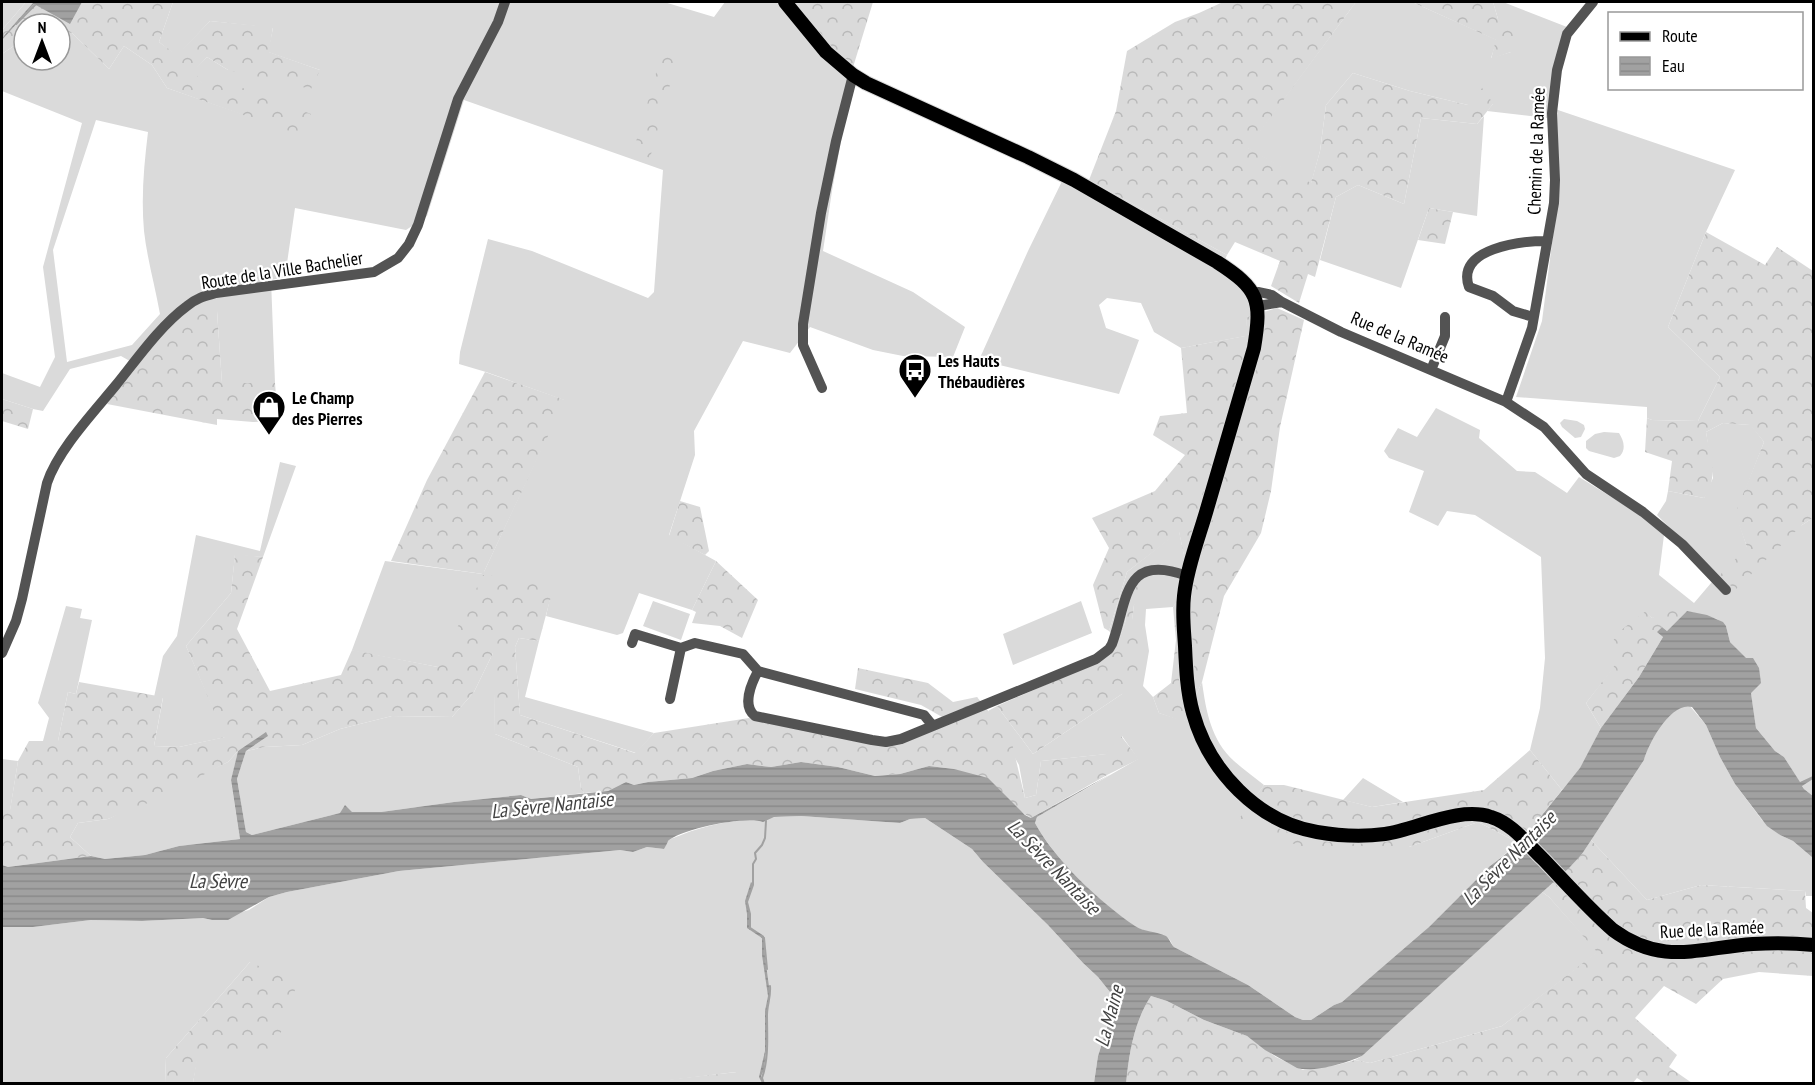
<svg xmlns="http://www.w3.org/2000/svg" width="1815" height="1085" font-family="'PT Sans Narrow',sans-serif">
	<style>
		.grass { fill: #dadada; fill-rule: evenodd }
		.forest { fill: url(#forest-crowns) }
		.water { fill: url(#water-rules) }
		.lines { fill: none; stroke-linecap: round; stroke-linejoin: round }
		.stream { stroke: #a1a1a1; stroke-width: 2 }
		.major-casing { stroke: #dbdbdb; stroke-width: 16 }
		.minor { stroke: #535353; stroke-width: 10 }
		.major { stroke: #000; stroke-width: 14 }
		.labels { text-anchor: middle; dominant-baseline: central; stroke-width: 4.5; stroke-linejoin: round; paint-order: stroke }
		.street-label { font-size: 18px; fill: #000; stroke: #fff }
		.poi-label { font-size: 18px; font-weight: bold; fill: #000; stroke: #fff; text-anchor: start }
		.water-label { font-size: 20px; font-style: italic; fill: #424242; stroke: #fff }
	</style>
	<defs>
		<pattern id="forest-crowns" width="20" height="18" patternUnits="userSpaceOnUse" patternTransform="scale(1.5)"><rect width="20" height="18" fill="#dadada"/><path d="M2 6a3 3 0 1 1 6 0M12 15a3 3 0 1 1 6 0" fill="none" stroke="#b9b9b9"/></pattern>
		<pattern id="water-rules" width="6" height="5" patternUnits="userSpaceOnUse" patternTransform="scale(1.5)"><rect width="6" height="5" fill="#a1a1a1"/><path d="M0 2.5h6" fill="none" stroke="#898989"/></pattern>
	</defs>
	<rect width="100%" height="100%" fill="#fff"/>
	<path class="grass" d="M2,2H26L2,30Z
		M173,2H664L714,17L725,2H780L852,80L832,191L823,251L913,292L965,327L953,357L903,356L873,350L810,327L790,353L743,341L694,431L695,455L669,535L716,561L692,610L639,593L623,633L617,635L546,616L552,589L438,667L354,651L352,650L385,561L483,574L564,400L486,372L459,364L460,352L488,239L532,251L648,298L654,292L663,170L464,100L427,216L406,230L295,208L285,277L271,280L275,383H222L217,311L135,364L121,356L70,369L43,411L33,409L2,399V373L40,387L55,357L43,267L82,123L2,91V54L24,39V60H60V32L72,33L109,69L124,46L152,65L167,88L303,135L202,84L193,71L207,57L228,70H320L268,52L273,28L210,21L177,56L159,42ZM96,120L148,132C144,165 141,197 144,231C147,258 155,286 160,314L132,345L67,362L53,250Z
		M1356,2H1412L1497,40L1491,58L1511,52L1498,19L1493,2H1503L1567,27L1555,109L1735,170L1706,232L1668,327L1720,377L1698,421L1652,420L1647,418V407L1516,397L1542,321L1556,212L1547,118L1487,111L1493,104L1468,105L1410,91L1353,73L1326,105L1320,151L1311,184L1247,148Z
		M1484,116L1477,216L1429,208L1401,288L1320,260L1336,197L1358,185L1404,204L1421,118L1477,124Z
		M1067,171L1095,183L1227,255L1221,269L1246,288L1255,315L1247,317L1246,336L1181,348L1154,332L1141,303L1107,298L1099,305L1106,328L1139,340L1119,394L979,360L1028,251Z
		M1436,408L1480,430L1479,438L1517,471L1535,472L1567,493L1579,477L1639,514L1664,535L1659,575L1694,603L1717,576L1657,515L1666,501L1668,491L1704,498L1713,478L1706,432L1723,423L1751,425L1764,442L1736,514L1747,547L1802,525L1813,518V796L1804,789L1784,757L1775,751L1756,728L1746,659L1730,642L1726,626L1717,619L1687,611L1652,618L1646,612L1616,665L1586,703L1601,728L1580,769L1562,790L1530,750L1540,708L1545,658L1541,557L1475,515L1447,511L1438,526L1409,512L1424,471L1389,458L1384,451L1398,428L1417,437Z
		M1564,419L1577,421L1584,425L1585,429L1581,437L1575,438L1562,427L1560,423Z
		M1604,432L1619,433C1624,441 1626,449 1620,456L1614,458L1589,451L1586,448V441L1595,434Z
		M280,462L296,466L263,557L235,555L231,593L186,646L226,737L179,747L154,746L163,698L154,697L163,656L177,636L196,535L260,551Z
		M1179,531L1190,584L1173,607L1146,609L1145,625L1149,651L1143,686L1153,697L1159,713L1184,721L1202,682C1206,711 1211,740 1234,761C1243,769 1254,777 1264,785L1239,820L1409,847L1478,822L1511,839L1515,846L1490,866L1421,935L1342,1002L1334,1005L1311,1020H1303L1295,1017L1248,985L1174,947C1172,945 1171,941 1169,939C1163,934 1143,932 1134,926C1100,902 1055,860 1035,823L1037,817L1138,759L1122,736L1107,754L1041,761L1036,795L1025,798L1019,765L988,711L997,706L1033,754L1122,694L1134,605L1138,586L1129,597L1125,623L1119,641L1109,631L1127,572Z
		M653,601L690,614L681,640L643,626Z
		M1081,601L1092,633L1013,665L1003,634Z
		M66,606L82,609L80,618L92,620L76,694L68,692L58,741H43L49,718L38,703Z
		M519,638L539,641L525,697L654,733L636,753L520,715L515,647Z
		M494,651L495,734L578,767L581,789L584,793L531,799L521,795L454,802L381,812L340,813L252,835L246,832L237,779L246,751L265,747L302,745L340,729L392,716L452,717L474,692Z
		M1689,705L1706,725L1720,757L1735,784L1762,820L1780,835L1793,841L1813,858V896H1806L1805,891L1701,885L1647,900L1591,840L1644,760C1649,740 1666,709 1689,705Z
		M238,751L231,781L240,839L179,846L145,855L105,859L91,856L70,837L78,823L108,819L228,762Z
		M2,759L18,761L10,811L2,810Z
		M1363,778L1403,802L1372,807L1343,800Z
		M801,816L900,823L910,819L925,818L972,849L983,862L1048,925L1083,963L1098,977L1110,992L1114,999L1110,1017L1098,1056L1094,1083H736V1072L637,1084L193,1083L198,1050H275L250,962L166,1058L165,1083H2V927H33L91,920L142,921L203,918L212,920L249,910L269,897L287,892L399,871L620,850L633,852L647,847L664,849C665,847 666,844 668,841C671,838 677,837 681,835C718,820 760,817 801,816Z
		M1542,892L1549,897L1598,952L1502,1026L1370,1063L1355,1060L1362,1056Z"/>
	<path class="forest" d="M26,2H173L159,42L177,55L210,21L273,27L269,52L320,70L311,89L228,70L207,57L194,71L202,83L219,79L311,114L303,136L167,88L152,65L124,46L109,69L72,33L60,32V24H24V39L2,54V30Z
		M786,2H873L854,64L852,80Z
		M1223,2H1356L1248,148L1311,183L1320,151L1326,105L1353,73L1410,91L1468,105L1483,87L1493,104L1477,124L1421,118L1404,204L1358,185L1336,197L1315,277L1308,274L1299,303L1271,286L1280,261L1235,242L1227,255L1089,180L1116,111L1127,51L1175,22L1199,13Z
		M1412,2H1493L1498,19L1517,29L1511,52L1491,59L1496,40Z
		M663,49L677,59L650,158L633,152Z
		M1429,208L1453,212L1445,244L1418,240Z
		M1706,232L1765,265L1777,247L1813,271V518L1802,525L1736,589L1718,577L1747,547L1735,514L1764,442L1750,425L1723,423L1706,432C1710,456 1719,479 1704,498L1668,491L1672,461L1645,452L1647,418L1652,420L1698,421L1720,377L1668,327Z
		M206,305L217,311L222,383H275L278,421L253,422L217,419V425L107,404L135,364L183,313Z
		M1277,308L1304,320L1280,427L1271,491L1261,533L1224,596L1202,682L1184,722L1159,713L1153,697L1171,683L1176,640L1173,607L1190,584L1179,532L1127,572L1109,631L1104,628L1093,585L1109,548L1092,518L1155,491L1185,455L1153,435L1160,416L1187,413L1181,348L1245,336L1247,317Z
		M485,372L565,400L483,574L391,561L427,480Z
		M2,399L33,409L28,429L2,421Z
		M680,501L700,507L709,551L705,555L669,536Z
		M235,554L263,557L237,629L270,691L341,675L352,650L438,667L483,575L542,581L553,589L539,641L519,638L515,647L520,715L635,753L654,733L749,718L888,745L951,722L921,705L855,689L858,668L928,683L953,702L977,697L1011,739L1025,798L1036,795L1041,761L1106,754L1121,736L1139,759L1107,775L1031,818L954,769L929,766L900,774L875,776L838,767L801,762L771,767L747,764L713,771L692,778L648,782L634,785L626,782L608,791L584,793L581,789L578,767L495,734L493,653L474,692L452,717L392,716L340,729L302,745L265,747L246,751L268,736L238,751L228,762L153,801L108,819L78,823L70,837L91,856L8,867L2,865V810H10L18,761L29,741H58L68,692L76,694L79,682L163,697L154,746L179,747L225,737L186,646L231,593Z
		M716,561L758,600L742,638L720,626L692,623L696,612L692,610Z
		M1138,585L1142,589V596L1134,605L1132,621L1141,627L1142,661L1134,678L1122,694L1033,754L997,706L1098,662L1119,640L1125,623L1129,597Z
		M1674,607L1687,611L1667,631L1662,627L1658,632L1663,637L1639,677L1601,728L1586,703L1615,665L1610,645L1620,631L1646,611L1652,618Z
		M1530,750L1562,790L1526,835L1515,846L1511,839L1478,822L1409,847L1315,853L1238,820L1264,785H1284L1372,807L1484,790Z
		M1591,840L1647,900L1701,885L1805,891L1806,908L1813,913V976L1759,972L1723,979L1696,1004L1664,986L1635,1018L1677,1055L1669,1067L1692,1083H1645L1637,1078L1632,1084H1126C1129,1053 1134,1022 1151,996L1167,1001L1204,1020L1247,1036L1276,1057L1303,1070L1337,1065L1355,1060L1370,1063L1502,1026L1597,952L1549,897L1542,892L1582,854Z
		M250,962L297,984L275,1050H199L193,1083H165L166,1058Z
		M737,1072L736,1083H637H638Z"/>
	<path class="water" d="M38,2H82L70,24L34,4L2,40V38L33,3Z
		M1687,611L1707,615L1723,622L1726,626L1730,642L1746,658H1753L1759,668L1761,683L1751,693L1756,728L1775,751L1784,757L1800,782L1813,776V779L1802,786L1804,789L1813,796V858L1793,841L1780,835L1767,826L1735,784L1720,757L1706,725L1692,707C1671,701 1648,744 1644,760L1582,854L1569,868L1362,1056C1347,1063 1313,1073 1297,1068L1265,1050L1247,1036L1204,1020L1167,1001L1151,996C1134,1022 1129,1053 1126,1084L1094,1083L1098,1056L1110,1018L1114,999L1110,992L1098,977L1083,963L1048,925L983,862L972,849L925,818L910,819L900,823L801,816L774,817L763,822C748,815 680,829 668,841C668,842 664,849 664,849L647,847L633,852L620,850L399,871L287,892L269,897L228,920H212L203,918L142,921L91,920L33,927H2V865L8,867L91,856L105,859L145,855L179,846L240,839L231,780L238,751L266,732L268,736L246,751L237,779L246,832L252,835L340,813L345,805L352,812H381L454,802L521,795L531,799L608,791L626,782L634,785L648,782L692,778L713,771L747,764L771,767L801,762L838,767L875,776L900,774L929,766L954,769L988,778L1025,815L1031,818L1111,774L1037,817L1035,823C1054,859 1101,903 1135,926C1144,932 1156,931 1166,936C1169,938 1171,944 1174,947L1248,985L1295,1017L1303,1020H1311L1334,1005L1342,1002L1429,927L1490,866L1507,853L1526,835L1580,768L1601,728L1639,677L1663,637L1657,632L1662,627L1667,631Z
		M751,882L753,884L747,903L750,913L749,926L764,936L765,957L770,994L767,1010L768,1031L764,1070L761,1076L764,1083H762L759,1077L765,1051V1011L768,996L762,955V938L747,928V914L745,901Z"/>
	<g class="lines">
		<path class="stream" d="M16,24L35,5
			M750,929V914L747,902L753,885V864L756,859L755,853L762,845L765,838L766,821
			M762,937L764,938L767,969
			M764,1084L762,1078C769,1058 767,1036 767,1015C767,1005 771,997 770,986"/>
		<g class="major-casing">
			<path id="major" d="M785,2L826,52L853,75L866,83L1028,157L1074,180L1217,262C1259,289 1262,300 1254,348C1238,402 1223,455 1207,509C1199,537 1187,567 1184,596C1182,613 1184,630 1185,646C1186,669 1187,692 1193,713C1209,771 1258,822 1317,832C1340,836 1363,837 1385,834C1417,829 1460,806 1491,817C1513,824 1527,844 1543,859C1566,883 1588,908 1613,930C1662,966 1698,948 1753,944C1773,943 1793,943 1814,945"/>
		</g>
		<path class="minor" d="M1253,293L1259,292L1272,295L1282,302L1341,332L1506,402L1544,427L1586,474L1643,512L1682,544L1726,590
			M1258,306L1282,302
			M1533,317L1513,311L1493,296L1469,287C1455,248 1522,241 1547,241
			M1431,370L1445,336V317
			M822,388L803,345V324L821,213L836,141L853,75
			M1506,402L1532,328L1554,203L1555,180L1552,113L1557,70L1567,34L1593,2
			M632,643L635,634L681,648
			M2,653L16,621L22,599L47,483C58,450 93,413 116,385C137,359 160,326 187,306C196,298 205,296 216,293L374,272L398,258L409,244L418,225L458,99L498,22L505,2
			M758,671L924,715L933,726
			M670,699L681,648L695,643L743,654L758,671C751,684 742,706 755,716L872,740L886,742L901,739L1096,659L1109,649L1112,644C1128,600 1123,552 1187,576"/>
		<use href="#major" class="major"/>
	</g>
	<defs>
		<g id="bus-pin" transform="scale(1.725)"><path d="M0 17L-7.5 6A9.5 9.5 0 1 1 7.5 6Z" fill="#000" stroke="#fff"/><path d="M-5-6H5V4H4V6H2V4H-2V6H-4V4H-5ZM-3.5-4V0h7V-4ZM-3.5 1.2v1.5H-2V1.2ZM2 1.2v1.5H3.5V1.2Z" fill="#fff"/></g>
		<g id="shop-pin" transform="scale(1.725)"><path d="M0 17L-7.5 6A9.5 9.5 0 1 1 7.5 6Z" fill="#000" stroke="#fff"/><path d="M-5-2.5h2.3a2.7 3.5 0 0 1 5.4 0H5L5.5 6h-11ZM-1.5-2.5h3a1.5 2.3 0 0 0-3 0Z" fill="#fff"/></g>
	</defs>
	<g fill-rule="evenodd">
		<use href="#bus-pin" x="915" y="370"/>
		<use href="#shop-pin" x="269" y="407"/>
	</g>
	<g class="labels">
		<g class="street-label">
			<text transform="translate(1536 151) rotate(-88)">Chemin de la Ramée</text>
			<text transform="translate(282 270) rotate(-9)">Route de la Ville Bachelier</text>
			<text transform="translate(1400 337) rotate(23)">Rue de la Ramée</text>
			<text transform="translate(1712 929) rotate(-3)">Rue de la Ramée</text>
		</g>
		<g class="poi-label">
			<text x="938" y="360">Les Hauts<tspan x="938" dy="21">Thébaudières</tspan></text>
			<text x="292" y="397">Le Champ<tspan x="292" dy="21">des Pierres</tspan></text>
		</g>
		<g class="water-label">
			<text transform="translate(552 805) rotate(-6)">La Sèvre Nantaise</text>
			<text transform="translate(1509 858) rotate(-45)">La Sèvre Nantaise</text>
			<text transform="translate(1054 867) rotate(46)">La Sèvre Nantaise</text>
			<text x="218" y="881">La Sèvre</text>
			<text transform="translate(1109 1016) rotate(-75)">La Maine</text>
		</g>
	</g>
	<rect width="1815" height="1085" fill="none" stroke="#000000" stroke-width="6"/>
	<rect x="1608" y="12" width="195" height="78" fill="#ffffff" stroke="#999999" stroke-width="1.5"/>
	<rect x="1620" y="32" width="30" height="9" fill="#000000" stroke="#999999" stroke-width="1.5"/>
	<text x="1662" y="42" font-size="18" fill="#000000">Route</text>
	<rect x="1620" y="57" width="30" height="18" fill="url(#water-rules)" stroke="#999999" stroke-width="1.5"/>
	<text x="1662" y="72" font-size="18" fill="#000000">Eau</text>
	<g transform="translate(42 42)"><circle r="28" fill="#ffffff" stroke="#999999" stroke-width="1.5"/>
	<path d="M0-4.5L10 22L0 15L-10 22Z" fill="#000000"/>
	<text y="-9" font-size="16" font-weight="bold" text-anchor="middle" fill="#000000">N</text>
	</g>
</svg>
